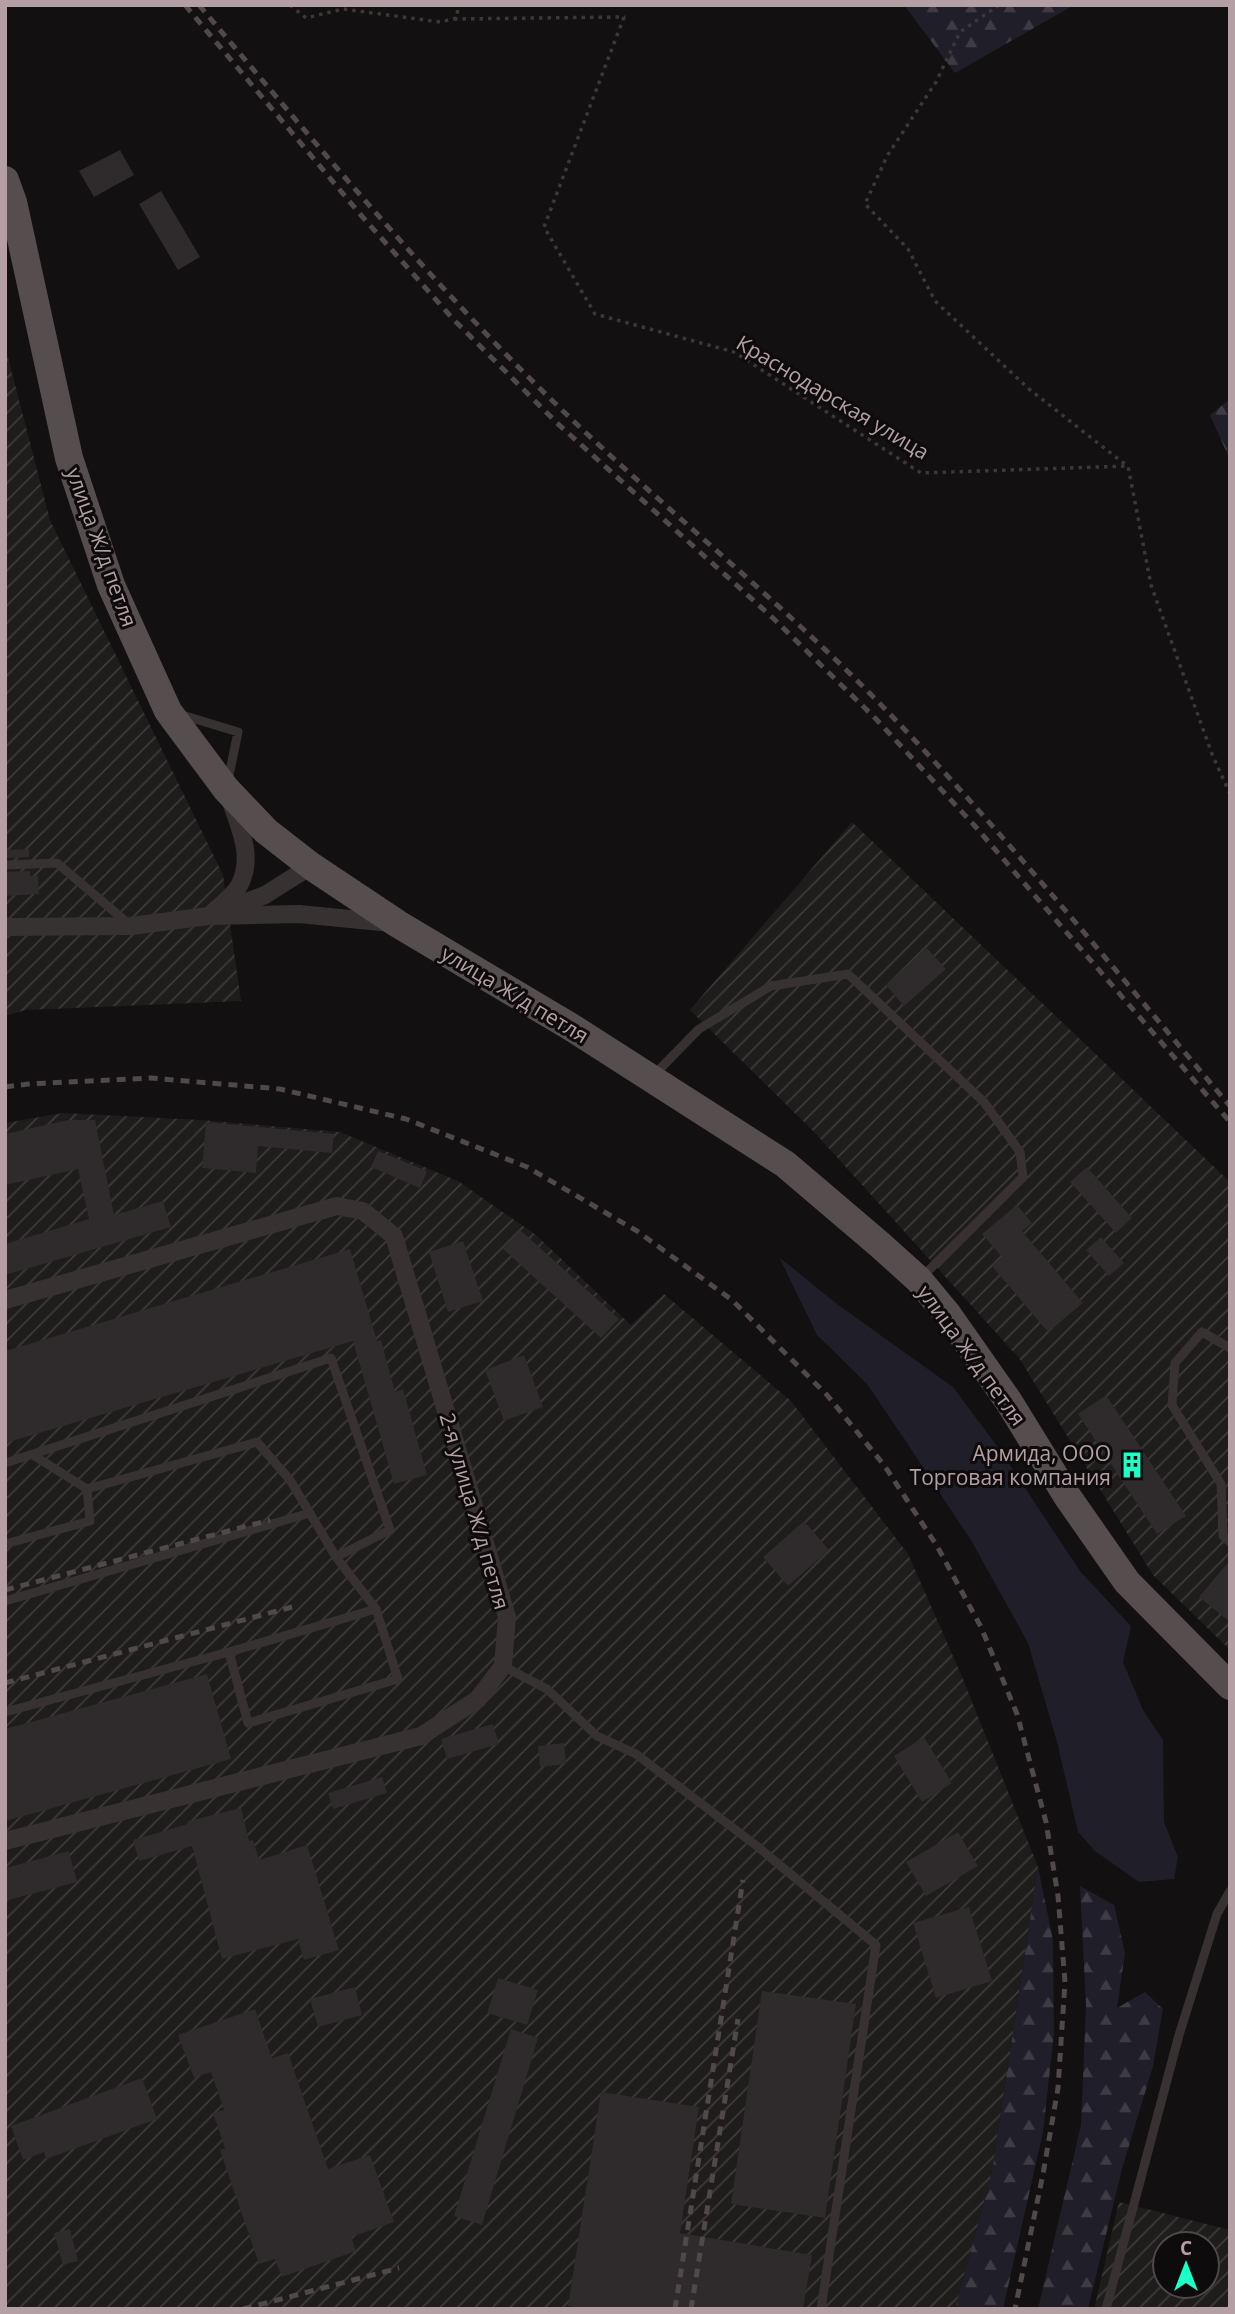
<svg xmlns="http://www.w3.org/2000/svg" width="1235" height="2314" font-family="'Open Sans',sans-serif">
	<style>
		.industrial { fill: url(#industrial-furrows); fill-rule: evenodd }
		.green { fill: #201e28 }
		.forest { fill: url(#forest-firs) }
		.building { fill: #2f2a2b }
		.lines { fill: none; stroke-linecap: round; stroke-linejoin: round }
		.path { stroke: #3e3738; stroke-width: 3.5; stroke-dasharray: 3.5 5; stroke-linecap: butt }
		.service { stroke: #373131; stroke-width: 9 }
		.minor { stroke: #373131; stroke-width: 18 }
		.primary { stroke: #564d4e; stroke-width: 28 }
		.rail { stroke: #504849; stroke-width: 5; stroke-dasharray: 9 7; stroke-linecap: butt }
		.labels { text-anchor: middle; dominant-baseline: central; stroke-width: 6; stroke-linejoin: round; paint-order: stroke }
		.street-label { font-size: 21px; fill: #b4a0a4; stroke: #0d0b0b }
		.poi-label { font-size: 21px; fill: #b4a0a4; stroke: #0d0b0b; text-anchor: end }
	</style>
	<defs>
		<pattern id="industrial-furrows" width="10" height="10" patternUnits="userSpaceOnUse" patternTransform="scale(1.75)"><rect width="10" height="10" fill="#1f1c1c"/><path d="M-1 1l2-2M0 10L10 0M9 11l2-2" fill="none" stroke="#3d3a3a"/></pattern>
		<pattern id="forest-firs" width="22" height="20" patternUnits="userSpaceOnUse" patternTransform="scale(1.75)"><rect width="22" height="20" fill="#201e28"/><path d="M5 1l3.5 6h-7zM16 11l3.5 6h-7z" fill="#3e3b44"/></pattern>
	</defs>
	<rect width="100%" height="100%" fill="#121010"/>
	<path class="industrial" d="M5,346L50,520L223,875L241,1001L26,1010L5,1016Z
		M852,822L1230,1182V1650L1153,1575L1019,1358L814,1132L690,1010Z
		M63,1113L201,1120L340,1132L458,1181L536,1235L631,1325L664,1294L791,1401L908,1554L963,1679L1038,1867L992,2172L955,2309H5V1123Z
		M1119,2202L1230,2230V2309H1094ZM1165,2244H1207V2286H1165Z"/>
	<path class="green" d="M779,1257L837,1304L953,1387L1000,1450L1080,1571L1131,1626L1123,1662L1143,1710L1163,1740L1164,1822L1178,1857L1174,1879L1139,1882L1095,1851L1078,1832L1057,1742L1028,1643L972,1542L905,1440L867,1384L817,1335Z"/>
	<path class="forest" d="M904,5H1074L955,73Z
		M1230,399V460L1210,415Z
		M1038,1867L1053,1940L1054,2034L1043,2132L1003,2309H955L992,2172Z
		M1080,1886L1114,1905L1125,1953L1117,2008L1145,1992L1163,2009L1153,2066L1122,2169L1088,2309H1038L1081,2125L1086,2005Z"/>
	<path class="building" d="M120,150L134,175L94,197L79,171Z
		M161,191L200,257L178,270L139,204Z
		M29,849V857L5,858V850Z
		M30,871V876H38L39,894L5,896V872Z
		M927,948L946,969L904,1006L886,985Z
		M68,1120H95L114,1215L163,1201L171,1227L5,1275V1244L89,1219L78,1169L5,1185V1134Z
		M206,1122L334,1134L332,1153L258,1146L256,1173L202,1168Z
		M378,1151L427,1171L420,1188L371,1167Z
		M1087,1167L1132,1218L1116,1233L1070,1182Z
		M1017,1205L1032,1223L1022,1231L1083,1303L1048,1332L992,1266L1002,1257L982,1234Z
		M520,1230L619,1319L601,1338L503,1249Z
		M1101,1237L1124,1263L1109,1276L1086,1250Z
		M463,1241L483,1301L448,1312L429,1252Z
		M350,1249L377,1341L381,1340L395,1392L403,1389L427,1475L394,1484L353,1341L5,1443V1351Z
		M524,1355L543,1407L504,1421L485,1370Z
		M1106,1395L1186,1516L1157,1534L1078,1414Z
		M804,1521L829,1550L788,1586L763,1557Z
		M1230,1560V1622L1199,1597Z
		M207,1674L231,1759L5,1821V1729Z
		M493,1724L499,1744L447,1759L441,1739Z
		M924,1737L952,1783L922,1802L894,1756Z
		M564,1743L566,1764L540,1767L538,1746Z
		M382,1777L387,1793L333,1809L328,1793Z
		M241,1808L249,1841L253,1840L259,1860L307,1845L339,1950L304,1960L298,1939L222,1959L192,1846L139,1861L133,1840L188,1824V1821Z
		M958,1832L978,1866L926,1896L906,1862Z
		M69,1851L77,1882L5,1901V1868Z
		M969,1907L992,1981L936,1998L913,1923Z
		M498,1978L538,1990L527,2025L487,2013Z
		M355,1987L362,2015L318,2027L310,1999Z
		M762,1991L856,2004L825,2218L731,2204Z
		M255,2009L272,2058L288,2053L328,2169L370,2155L394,2222L351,2237L356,2251L282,2277L275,2259L259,2264L220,2150L225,2148L213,2113L224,2110L211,2072L194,2078L178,2035Z
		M511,2029L538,2038L482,2225L454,2216Z
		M142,2078L157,2119L46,2159L44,2152L23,2160L11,2126Z
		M601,2092L699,2107L680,2233L812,2255L803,2309H585L568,2306Z
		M70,2229L78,2261L63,2265L54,2233Z"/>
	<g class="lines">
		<path class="path" d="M290,5L306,18L343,9L440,22L457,18L458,5
			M999,5L960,32L936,82L887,156L865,204L908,249L935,301L1029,389L1126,465
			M454,19L624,17L544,227L595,314L734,352L921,473L1128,466L1151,585L1212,754L1230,794"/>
		<path class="service" d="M182,715L238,732L228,780
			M5,865L57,863L130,925
			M652,1077L699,1029L771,986L848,974L984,1102L1020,1152L1023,1177L922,1277
			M1230,1348L1202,1332L1175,1363L1172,1405L1221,1484L1223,1536L1230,1542
			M33,1455L87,1489L257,1442L290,1480L336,1557L376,1609L398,1679L248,1723L229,1652
			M5,1463L331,1358L390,1530L336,1557
			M5,1544L90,1521L87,1489
			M5,1601L310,1513
			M503,1666L547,1689L597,1736L636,1754L758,1847L876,1945L821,2309
			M5,1712L229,1652L376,1609
			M1106,2309L1179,2035L1217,1914L1230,1891"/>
		<path class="minor" d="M230,799C239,826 254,856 240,884C234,896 218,907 209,916L299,914L391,923
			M5,927L131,926L209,916L265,895L311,866
			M5,1300L337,1206L363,1211L394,1236L507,1617L503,1666L478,1699L421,1736L5,1841"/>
		<path class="primary" d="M5,180L13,202L69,458L111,585L168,711L226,789L266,831L311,866L398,924L571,1027L785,1164L879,1244L919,1280L948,1315L1009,1402L1067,1496L1127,1582L1230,1686"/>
		<path class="rail" d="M185,5L360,214L453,319L557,423L774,619L876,719L974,825L1230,1122
			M199,5C317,145 432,285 564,412C669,513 785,605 887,711C1007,836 1117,973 1230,1106
			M5,1087L28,1084L151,1078L280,1089L406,1119L527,1167L637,1231L732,1300L827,1395L884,1465L937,1546L981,1627L1017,1714L1046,1822L1058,1896L1065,1982L1058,2088L1043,2174L1015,2309
			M5,1590L270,1520
			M5,1683L296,1606
			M243,2309L399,2268
			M675,2309L743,1880
			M691,2309L738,2019"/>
	</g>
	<defs>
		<g id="building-bare" transform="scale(2.1)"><path d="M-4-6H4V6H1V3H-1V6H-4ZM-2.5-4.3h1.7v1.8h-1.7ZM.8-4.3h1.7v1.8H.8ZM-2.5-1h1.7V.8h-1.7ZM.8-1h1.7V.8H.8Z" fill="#1bffc9" stroke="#0d0b0b" stroke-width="2.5" paint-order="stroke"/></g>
	</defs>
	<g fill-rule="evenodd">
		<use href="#building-bare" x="1132" y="1465"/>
	</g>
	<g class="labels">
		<g class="street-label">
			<text transform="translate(833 397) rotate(31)">Краснодарская улица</text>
			<text transform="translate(102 547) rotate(70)">улица Ж/д петля</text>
			<text transform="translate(515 994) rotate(31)">улица Ж/д петля</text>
			<text transform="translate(972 1355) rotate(54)">улица Ж/д петля</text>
			<text transform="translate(475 1511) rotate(74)">2-я улица Ж/д петля</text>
		</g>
		<g class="poi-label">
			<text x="1111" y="1453">Армида, ООО<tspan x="1111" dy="24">Торговая компания</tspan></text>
		</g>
	</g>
	<rect width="1235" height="2314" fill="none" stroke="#b4a0a4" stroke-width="14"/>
	<g transform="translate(1186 2265)"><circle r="33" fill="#0d0b0b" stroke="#504748" stroke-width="2"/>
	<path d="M0-5L12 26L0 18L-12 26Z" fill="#1bffc9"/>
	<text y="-10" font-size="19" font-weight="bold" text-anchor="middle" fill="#b4a0a4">С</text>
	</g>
</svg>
